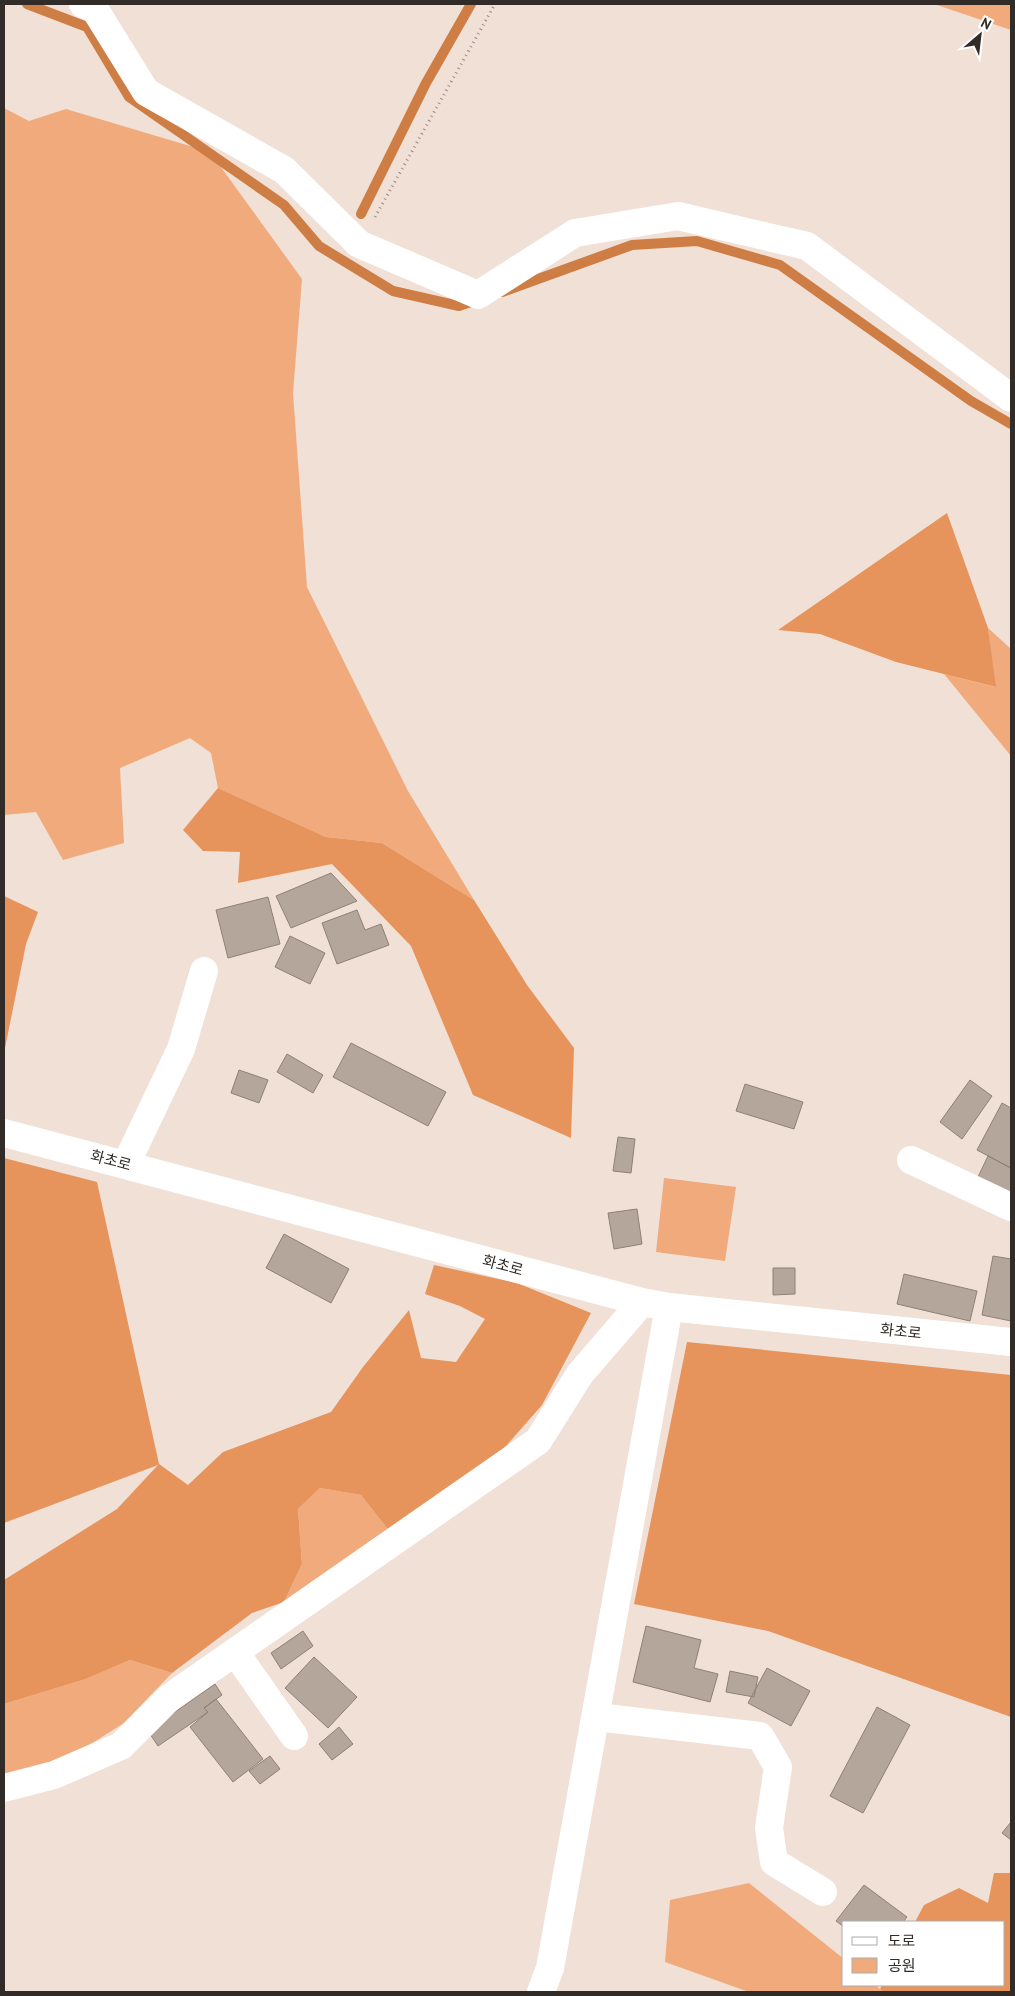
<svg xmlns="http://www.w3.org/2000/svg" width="1015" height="1996" font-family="'PT Sans','Noto Sans KR',sans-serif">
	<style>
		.green { fill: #f1aa7c }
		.forest { fill: #e6945b }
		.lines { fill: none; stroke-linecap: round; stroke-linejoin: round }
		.stream { stroke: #ce7e45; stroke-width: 10 }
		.building { fill: #b5a69c; stroke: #8f8077 }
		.path { stroke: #978c84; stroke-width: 3; stroke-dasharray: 1 4; stroke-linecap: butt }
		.minor { stroke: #fff; stroke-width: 28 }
		.labels { text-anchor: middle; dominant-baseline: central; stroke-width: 4; stroke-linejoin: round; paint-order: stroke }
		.street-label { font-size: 15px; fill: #322c28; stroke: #fff }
	</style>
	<rect width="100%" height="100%" fill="#f0e0d6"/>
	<path class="green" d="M934,4H1011V30Z
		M4,108L29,121L66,109L210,152L302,279L293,393L307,587L408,791L474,900L382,843L326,837L218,788L211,753L190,738L120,768L124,843L63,860L36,812L4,815Z
		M988,628L1011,649V756L944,674L995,687Z
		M664,1178L736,1187L725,1261L656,1252Z
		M320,1488L361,1495L390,1532L284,1602L302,1564L298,1509Z
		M130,1660L172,1673L124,1723L75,1754L4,1777V1704L86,1679Z
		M749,1883L844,1959V1985H876L883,1992H749L665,1962L670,1900Z"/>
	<path class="forest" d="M947,513L988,628L996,687L896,662L820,634L778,630Z
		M218,788L326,837L382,843L474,900L527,985L574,1048L571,1138L473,1095L411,946L332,864L238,883L240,852L203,851L183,830Z
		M4,896L38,912L26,944L4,1053Z
		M4,1158L97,1182L159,1464L188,1485L223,1452L331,1412L363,1367L409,1310L421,1358L456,1362L485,1319L460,1306L425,1294L434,1265L517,1283L591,1313L542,1405L493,1461L390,1532L361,1495L320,1488L298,1509L302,1564L284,1602L252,1613L172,1673L130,1660L86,1679L4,1704V1580L117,1509L158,1465L4,1523Z
		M687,1342L1011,1375V1717L768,1631L634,1604Z
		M994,1873H1011V1992H883L880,1989L882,1985H1004V1922H915L924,1905L959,1888L988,1903Z"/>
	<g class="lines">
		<path class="stream" d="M27,4L87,27L129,97L284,205L319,246L393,291L459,306L477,300
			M361,214L426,83L471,4
			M502,292L632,245L697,241L780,265L971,401L1011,424"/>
	</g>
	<path class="building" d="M331,873L357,901L291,928L276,896Z
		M268,897L280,944L228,958L216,910Z
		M357,910L365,930L381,924L389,945L337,964L322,923Z
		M290,936L325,953L310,984L275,967Z
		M351,1043L446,1092L428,1126L333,1077Z
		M287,1054L323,1075L313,1093L277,1072Z
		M239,1070L268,1080L259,1103L231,1093Z
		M970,1080L992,1096L962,1139L940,1122Z
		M745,1084L803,1102L794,1129L736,1111Z
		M1002,1103L1011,1108V1168L977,1150Z
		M618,1137L635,1139L631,1173L613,1171Z
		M988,1156L1011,1168V1193L978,1177Z
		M637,1209L642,1244L614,1249L608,1213Z
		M284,1234L349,1269L331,1303L266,1268Z
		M993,1256L1011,1259V1321L982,1315Z
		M773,1268H795V1294L773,1295Z
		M904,1274L977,1291L970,1321L897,1304Z
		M646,1626L701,1640L694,1668L718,1674L710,1702L633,1682Z
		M303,1631L313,1646L281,1669L271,1653Z
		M314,1657L357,1697L328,1728L285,1688Z
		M767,1668L810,1691L791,1726L748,1703Z
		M730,1671L758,1677L754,1697L726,1692Z
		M215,1684L222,1695L204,1708L208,1712L158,1746L148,1731Z
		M216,1699L263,1759L233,1782L190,1727L208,1712L204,1708Z
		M877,1707L910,1725L863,1813L830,1796Z
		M339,1727L353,1744L332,1760L319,1744Z
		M270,1756L280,1769L260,1784L249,1771Z
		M1011,1822V1840L1002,1833Z
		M864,1885L907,1917L903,1922H844V1927L836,1921Z"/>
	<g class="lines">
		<path class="path" d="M375,217L495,4"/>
		<path class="minor" d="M83,4L94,8L146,92L284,170L359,244L478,295L575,233L678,216L807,246L1011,398
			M4,1133L642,1302L669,1307L1011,1342
			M911,1160L1011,1207
			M126,1164L181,1049L204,971
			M235,1652L294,1736
			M597,1717L760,1736L778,1767L769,1828L774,1862L823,1892
			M4,1788L54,1775L121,1746L169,1698L538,1441L580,1374L642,1302
			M541,1992L550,1968L669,1307"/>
	</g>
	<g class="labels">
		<g class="street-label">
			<text transform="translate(111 1160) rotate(15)">화초로</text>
			<text transform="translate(503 1265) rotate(15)">화초로</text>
			<text transform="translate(901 1331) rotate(6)">화초로</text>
		</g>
	</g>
	<rect width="1015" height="1996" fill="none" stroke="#322c28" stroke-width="10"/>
	<rect x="842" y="1921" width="162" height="65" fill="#ffffff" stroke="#adaba9"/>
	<rect x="852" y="1937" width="25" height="8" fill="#ffffff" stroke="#adaba9"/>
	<text x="888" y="1946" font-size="15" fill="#322c28">도로</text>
	<rect x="852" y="1958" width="25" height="15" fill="#f1aa7c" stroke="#adaba9"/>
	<text x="888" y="1971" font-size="15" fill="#322c28">공원</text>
	<g transform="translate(980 35) rotate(28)" stroke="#ffffff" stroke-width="4" paint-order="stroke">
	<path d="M0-4L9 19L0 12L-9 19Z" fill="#322c28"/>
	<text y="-8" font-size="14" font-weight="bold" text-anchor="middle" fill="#322c28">N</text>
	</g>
</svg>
